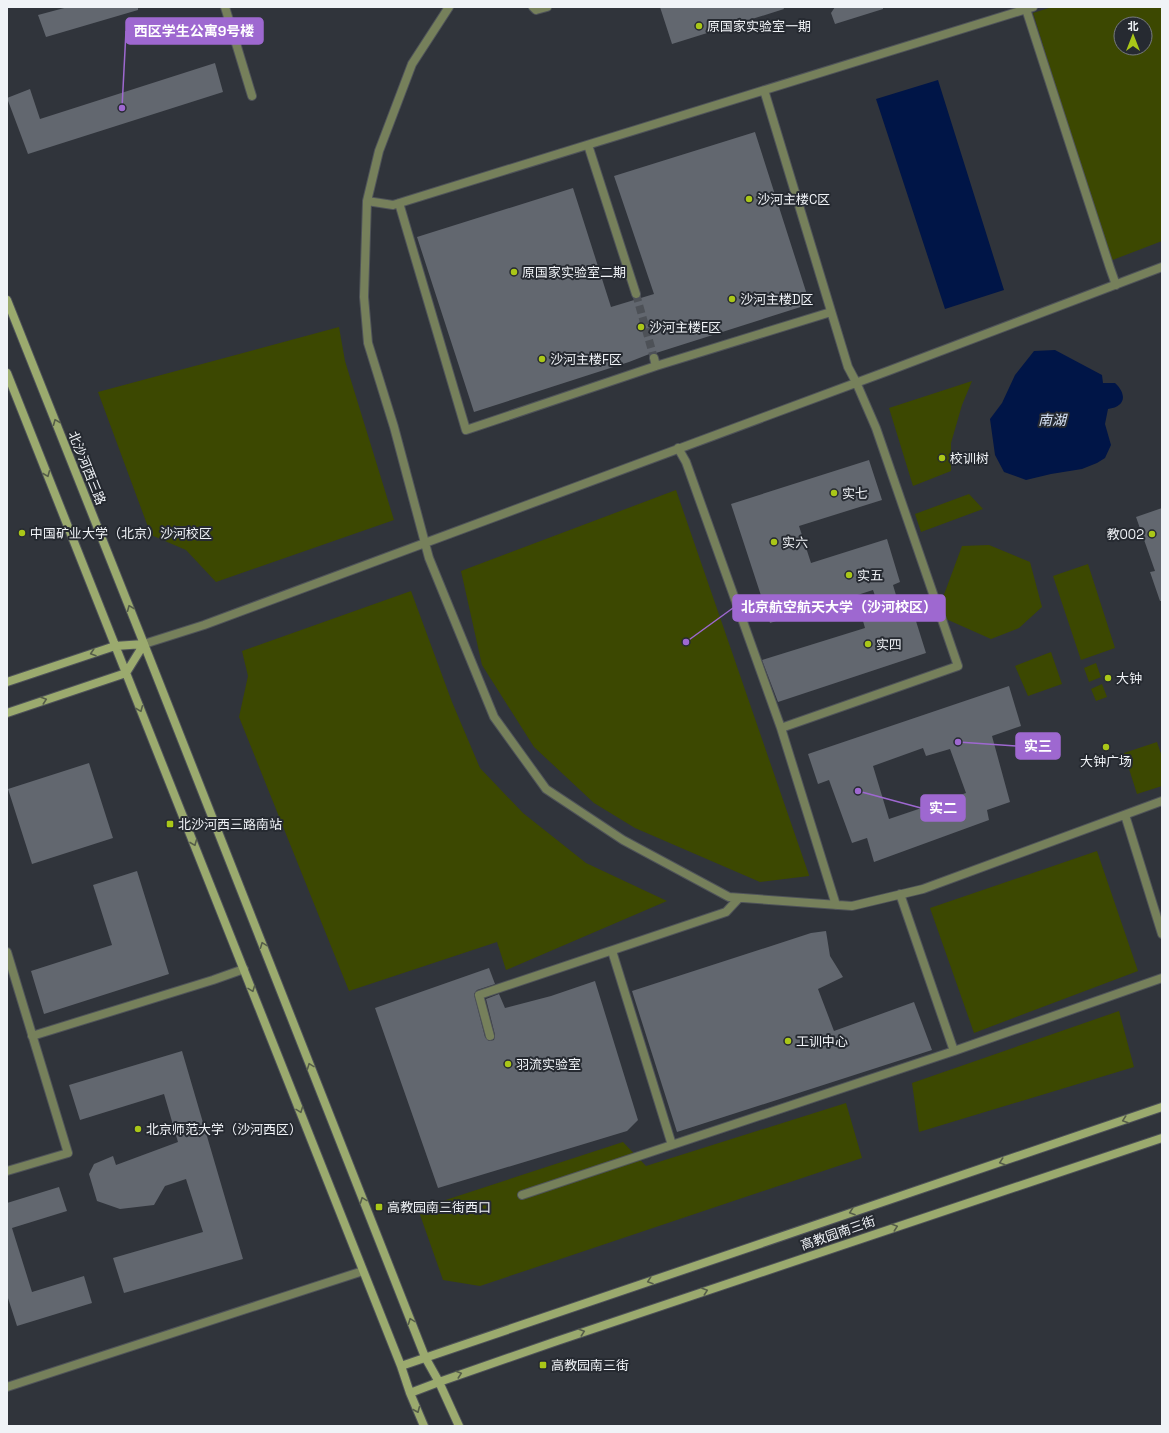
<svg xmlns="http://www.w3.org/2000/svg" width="1169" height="1433" font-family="'Space Grotesk','Noto Sans SC',sans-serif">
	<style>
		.green { fill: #3c4801; fill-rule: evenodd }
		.water { fill: #001547 }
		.building { fill: #62676f; fill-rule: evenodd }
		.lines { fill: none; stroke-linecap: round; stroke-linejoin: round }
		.street-tunnel { stroke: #4d5157; stroke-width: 8; stroke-dasharray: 8 4; stroke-linecap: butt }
		.street-casing { stroke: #4f5359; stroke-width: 10 }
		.secondary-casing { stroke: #4f5359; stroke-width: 10 }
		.street { stroke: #76805b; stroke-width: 8 }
		.secondary { stroke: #9baa6e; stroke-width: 8 }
		.oneway { stroke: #555d49 }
		.poi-dot { fill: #aac718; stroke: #262a31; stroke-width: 1.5 }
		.labels { text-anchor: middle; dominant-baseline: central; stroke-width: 4; stroke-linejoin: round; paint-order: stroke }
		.poi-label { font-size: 13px; fill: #f0f3f7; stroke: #262a31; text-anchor: start }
		.street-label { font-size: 13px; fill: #f0f3f7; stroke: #262a31 }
		.water-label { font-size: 14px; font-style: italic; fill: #d6e2f6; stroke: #262a31 }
		.leader { fill: none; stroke: #9e68d0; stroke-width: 1.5 }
		.callout-dot { fill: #9e68d0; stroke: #262a31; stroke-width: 1.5 }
		.callout { fill: #9e68d0; stroke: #9e68d0; stroke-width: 1.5 }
		.callout-label { font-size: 14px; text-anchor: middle; font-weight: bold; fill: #fff }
	</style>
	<rect width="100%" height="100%" fill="#30343b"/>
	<path class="green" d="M1052,7H1162V241L1110,261L1033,13ZM1121,24H1145V48H1121Z
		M339,327L345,361L394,520L216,582L186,550L151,535L98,392Z
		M972,381L962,405L951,443V471L913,486L889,408Z
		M676,490L809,875V876L760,882L635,828L594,803L534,747L482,665L461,571Z
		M969,494L983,509L921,532L915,514Z
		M989,545L1030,562L1042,607L1019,628L991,639L946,619L942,600L962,546Z
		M1088,564L1115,648L1081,660L1053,576Z
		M411,591L452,702L480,768L523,813L586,863L667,901L506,970L497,942L349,991L239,717L248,676L242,651Z
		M1051,652L1062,684L1028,696L1015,666Z
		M1096,663L1101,677L1089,682L1084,668Z
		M1102,684L1107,697L1096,701L1091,689Z
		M1157,742L1162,757V786L1137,794L1124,753Z
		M1097,851L1138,971L974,1033L930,908Z
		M1119,1011L1134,1067L919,1132L912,1083Z
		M846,1103L862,1158L480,1286L443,1280L418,1209L623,1142L646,1166Z"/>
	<path class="water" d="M938,80L1004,290L945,309L876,99Z
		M1055,350L1102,375L1103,383H1115C1127,394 1126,407 1108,409L1105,424L1111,445L1105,458L1097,463L1082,469L1051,474L1026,480L1004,472L995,455L990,419L1002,403L1015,375L1034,351Z"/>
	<path class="building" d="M68,7H138V10L46,37L38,15Z
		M660,7H783L784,9L672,44Z
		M835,7H883V9L835,24L831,13Z
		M215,63L223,92L28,154L7,98L30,89L40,119Z
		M755,132L810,304L656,353H652L629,362L474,412L417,237L573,188L611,307L654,294L614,176Z
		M869,460L882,500L799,526L811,563L887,539L900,582L893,585L899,605L910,602L926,653L778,702L762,660L865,628L863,621L872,619L870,613L880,610L873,590L770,623L731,504Z
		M1162,508V601H1160L1150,572L1155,571L1136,517Z
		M1009,686L1021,726L992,736L1010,802L987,810L989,820L874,862L867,838L852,843L829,780L818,784L808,754ZM923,748L926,756L950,749L966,793L889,819L873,766Z
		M89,763L113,838L32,864L8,789Z
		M137,871L169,974L44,1014L31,971L112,945L93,885Z
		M826,931L830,956L843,977L818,989L834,1031L914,1002L932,1050L677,1132L632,991L811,933Z
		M489,968L495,984L477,990L474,994L485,1037L489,1041L494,1040L495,1035L486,999L499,994L505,1008L551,996L595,981L638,1120L627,1131L438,1188L375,1008Z
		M182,1051L243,1259L124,1293L113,1258L203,1232L186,1179L165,1186L154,1205L120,1209L97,1201L89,1174L94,1164L113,1156L116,1165L178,1142L164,1094L80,1120L69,1085Z
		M59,1187L67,1211L12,1228L32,1292L84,1276L92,1303L17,1326L7,1295V1203Z"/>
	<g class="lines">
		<path class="street-tunnel" d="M636,294L654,358"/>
		<g class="street-casing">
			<path id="street" d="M225,7L252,96
				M449,7L412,64L379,151L367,201L364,297L368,343L394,427L429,558L494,717L546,789L623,840L729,897L852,906L923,889L1162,801
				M533,7L536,10L547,7
				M1026,9L1110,268L1116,285
				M764,90L848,367L856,382L876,428L958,666L781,728
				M588,145L636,294
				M367,201L393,205L1033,7
				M399,203L466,430L656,366L654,358
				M656,366L831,312
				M678,448L686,462L781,728L836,905
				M144,644L204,625L888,371L1162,267
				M1125,815L1162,934
				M900,894L954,1051L1162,978
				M612,951L672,1145
				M7,952L68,1153L7,1171
				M32,1036L213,980L244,969
				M490,1036L479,995L726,912L739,898
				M522,1195L954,1051
				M7,1387L363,1271"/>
		</g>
		<g class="secondary-casing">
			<path id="secondary" d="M7,300L144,644L425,1357L439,1382L459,1426
				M7,373L401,1366L410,1393L424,1426
				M7,682L115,646L144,644
				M7,713L126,673L144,644
				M401,1366L1162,1107
				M410,1393L439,1382L557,1341L1162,1138"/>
		</g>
		<use href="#street" class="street"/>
		<use href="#secondary" class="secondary"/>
	</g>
	<defs><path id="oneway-chevron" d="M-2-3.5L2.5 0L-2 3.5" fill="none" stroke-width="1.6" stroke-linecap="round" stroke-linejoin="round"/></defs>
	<g class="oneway">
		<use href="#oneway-chevron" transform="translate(56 422) rotate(-112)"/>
		<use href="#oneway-chevron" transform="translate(47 474) rotate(68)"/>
		<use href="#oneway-chevron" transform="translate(130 608) rotate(-112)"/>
		<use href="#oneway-chevron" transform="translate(93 653) rotate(162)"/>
		<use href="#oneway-chevron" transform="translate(44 700) rotate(-19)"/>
		<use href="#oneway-chevron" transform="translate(140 709) rotate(68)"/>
		<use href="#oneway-chevron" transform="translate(194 843) rotate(68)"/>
		<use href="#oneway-chevron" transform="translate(263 945) rotate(-111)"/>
		<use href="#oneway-chevron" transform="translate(252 989) rotate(69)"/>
		<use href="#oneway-chevron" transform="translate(310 1066) rotate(-111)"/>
		<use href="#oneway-chevron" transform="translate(300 1110) rotate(69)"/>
		<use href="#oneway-chevron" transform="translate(1125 1120) rotate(161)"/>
		<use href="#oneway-chevron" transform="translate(1002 1162) rotate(161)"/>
		<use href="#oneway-chevron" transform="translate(363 1200) rotate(-111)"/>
		<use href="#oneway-chevron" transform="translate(852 1212) rotate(161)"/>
		<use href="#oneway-chevron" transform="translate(895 1227) rotate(-19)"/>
		<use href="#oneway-chevron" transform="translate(650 1281) rotate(161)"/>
		<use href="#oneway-chevron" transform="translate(705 1291) rotate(-19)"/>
		<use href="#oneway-chevron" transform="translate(411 1321) rotate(-111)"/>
		<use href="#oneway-chevron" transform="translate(582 1332) rotate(-19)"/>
		<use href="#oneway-chevron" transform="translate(459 1374) rotate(-19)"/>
		<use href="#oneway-chevron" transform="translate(417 1410) rotate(67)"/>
	</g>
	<g class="poi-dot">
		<circle cx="699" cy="26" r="4"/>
		<circle cx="749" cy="199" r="4"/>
		<circle cx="514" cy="272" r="4"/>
		<circle cx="732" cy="299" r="4"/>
		<circle cx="641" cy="327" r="4"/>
		<circle cx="542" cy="359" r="4"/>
		<circle cx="942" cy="458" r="4"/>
		<circle cx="834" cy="493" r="4"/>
		<circle cx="22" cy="533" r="4"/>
		<circle cx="1152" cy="534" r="4"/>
		<circle cx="774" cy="542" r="4"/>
		<circle cx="849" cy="575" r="4"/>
		<circle cx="868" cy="644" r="4"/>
		<circle cx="1108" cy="678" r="4"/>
		<circle cx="1106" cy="747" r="4"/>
		<rect x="166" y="820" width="8" height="8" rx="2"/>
		<circle cx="788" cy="1041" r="4"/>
		<circle cx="508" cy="1064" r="4"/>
		<circle cx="138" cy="1129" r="4"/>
		<rect x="375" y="1203" width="8" height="8" rx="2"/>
		<rect x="539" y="1361" width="8" height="8" rx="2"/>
	</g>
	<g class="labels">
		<g class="poi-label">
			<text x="707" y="26">原国家实验室一期</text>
			<text x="757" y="199">沙河主楼C区</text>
			<text x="522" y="272">原国家实验室二期</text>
			<text x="740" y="299">沙河主楼D区</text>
			<text x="649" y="327">沙河主楼E区</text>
			<text x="550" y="359">沙河主楼F区</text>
			<text x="950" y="458">校训树</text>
			<text x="842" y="493">实七</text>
			<text x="30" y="533">中国矿业大学（北京）沙河校区</text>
			<text x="1144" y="534" text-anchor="end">教002</text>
			<text x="782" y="542">实六</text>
			<text x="857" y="575">实五</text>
			<text x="876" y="644">实四</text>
			<text x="1116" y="678">大钟</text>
			<text x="1106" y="761" text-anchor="middle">大钟广场</text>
			<text x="178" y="824">北沙河西三路南站</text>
			<text x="796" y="1041">工训中心</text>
			<text x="516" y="1064">羽流实验室</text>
			<text x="146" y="1129">北京师范大学（沙河西区）</text>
			<text x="387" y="1207">高教园南三街西口</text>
			<text x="551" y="1365">高教园南三街</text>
		</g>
		<g class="street-label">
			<text transform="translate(87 468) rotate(68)">北沙河西三路</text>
			<text transform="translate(838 1233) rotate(-19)">高教园南三街</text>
		</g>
		<g class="water-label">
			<text x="1052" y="420">南湖</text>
		</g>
	</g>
	<path class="leader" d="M122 108L126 31M686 642L733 608M958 742L1016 746M858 791L921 808"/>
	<g class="callout-dot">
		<circle cx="122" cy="108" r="4"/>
		<circle cx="686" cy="642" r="4"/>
		<circle cx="958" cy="742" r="4"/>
		<circle cx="858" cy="791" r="4"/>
	</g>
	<g class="callout">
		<rect x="126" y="18" width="137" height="26" rx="4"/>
		<rect x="733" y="595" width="212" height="26" rx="4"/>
		<rect x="1016" y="733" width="44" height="26" rx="4"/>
		<rect x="921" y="795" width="44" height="26" rx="4"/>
	</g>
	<g class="callout-label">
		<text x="194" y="36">西区学生公寓9号楼</text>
		<text x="839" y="612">北京航空航天大学（沙河校区）</text>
		<text x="1038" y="751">实三</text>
		<text x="943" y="813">实二</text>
	</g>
	<rect width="1169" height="1433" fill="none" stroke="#f0f3f7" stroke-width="16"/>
	<g transform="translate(1133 36)"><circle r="19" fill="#262a31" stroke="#777a80"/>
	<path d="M0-3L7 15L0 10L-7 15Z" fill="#aac718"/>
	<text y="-6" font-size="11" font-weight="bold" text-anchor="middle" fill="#f0f3f7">北</text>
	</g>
</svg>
